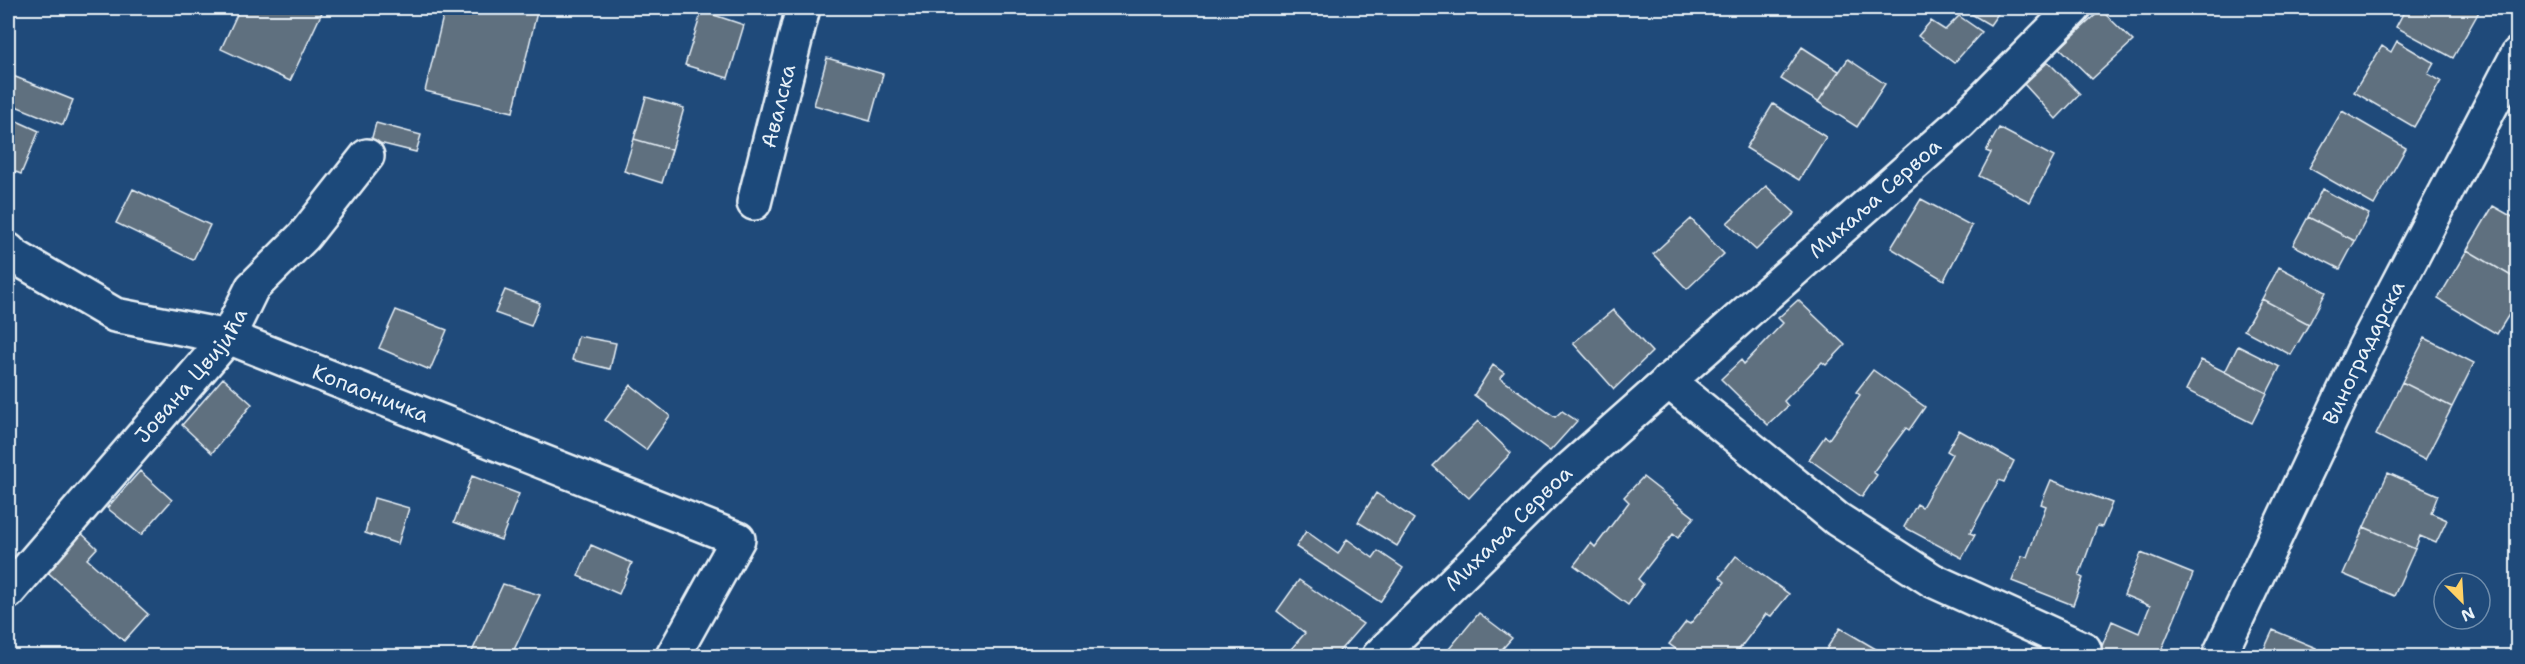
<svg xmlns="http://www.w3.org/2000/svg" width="2525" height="664" font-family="'Shantell Sans',sans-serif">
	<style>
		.building { fill: #5f707f; stroke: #e8f1f8; stroke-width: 1.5 }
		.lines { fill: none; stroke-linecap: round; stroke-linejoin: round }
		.street-casing { stroke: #e8f1f8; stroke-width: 38 }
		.street { stroke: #1f4a7a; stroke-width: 33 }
		.labels { text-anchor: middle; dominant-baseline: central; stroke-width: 4.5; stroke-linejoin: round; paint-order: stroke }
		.street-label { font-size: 21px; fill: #e8f1f8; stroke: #1f4a7a }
	</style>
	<rect width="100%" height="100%" fill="#1f4a7a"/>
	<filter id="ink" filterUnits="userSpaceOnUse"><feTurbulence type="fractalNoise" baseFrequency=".0167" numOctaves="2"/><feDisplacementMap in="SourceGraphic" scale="12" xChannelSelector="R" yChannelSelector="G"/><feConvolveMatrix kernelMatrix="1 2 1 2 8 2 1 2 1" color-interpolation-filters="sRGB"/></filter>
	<g filter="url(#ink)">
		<path class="building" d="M240,8H324L290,81L221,49Z
			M445,8H538L513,112L425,91Z
			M1961,8H2002L1990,25Z
			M2406,8H2481L2453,58L2396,27Z
			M2101,10L2133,41L2092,79L2060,48Z
			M702,11L744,25L728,78L685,65Z
			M1959,16L1982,32L1954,63L1918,36L1931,21L1945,30Z
			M2397,41L2434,63L2428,74L2441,81L2414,127L2354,92L2382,46L2391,52Z
			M1802,47L1839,71L1818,102L1781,79Z
			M827,58L883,74L870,121L814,105Z
			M1848,59L1885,84L1857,127L1818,102Z
			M2048,62L2080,94L2056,119L2024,84Z
			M13,76L73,100L63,125L8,103V91Z
			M646,97L684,108L672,150L634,139Z
			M1773,104L1826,137L1799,180L1746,148Z
			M2342,111L2406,148L2374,205L2309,168Z
			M8,117L39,131L21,174L8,169Z
			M376,123L421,135L416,152L371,141Z
			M1999,128L2054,157L2030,202L1979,176L1991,153L1986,151Z
			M634,139L672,150L662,183L624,171Z
			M1766,186L1795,213L1756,250L1727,223Z
			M133,189L210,225L193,260L116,223Z
			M2322,189L2369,214L2355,241L2308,217Z
			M1921,199L1972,226L1944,280L1891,248Z
			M2493,206L2518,220V280L2467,250Z
			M2308,217L2355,241L2340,269L2293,245Z
			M1691,219L1724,254L1687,289L1653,254Z
			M2467,250L2518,280V300L2497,334L2438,299Z
			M2279,267L2326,292L2309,324L2262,299Z
			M505,290L540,303L531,326L495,313Z
			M2262,299L2309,324L2291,355L2244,330Z
			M1798,300L1845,345L1826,365L1822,362L1784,401L1788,406L1768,425L1721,379L1741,360L1744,364L1783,323L1778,318Z
			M396,310L447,330L430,370L379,348Z
			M1613,310L1652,352L1614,389L1573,343Z
			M578,336L616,343L610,369L572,360Z
			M2425,338L2474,363L2452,407L2402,382Z
			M2238,346L2280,367L2267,393L2225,372Z
			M2201,360L2267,393L2252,423L2186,390Z
			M1493,365L1504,373L1500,378L1555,417L1562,411L1577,421L1550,451L1474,395Z
			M1873,370L1925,407L1909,430L1906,428L1873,472L1877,475L1862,497L1809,459L1825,436L1829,439L1860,395L1856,392Z
			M223,378L252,404L212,453L182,425Z
			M2402,382L2452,407L2425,460L2376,435Z
			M631,385L670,416L646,450L605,420Z
			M1478,421L1511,453L1469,498L1433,466Z
			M1959,430L2014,461L2004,482L1999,480L1970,533L1975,535L1962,558L1904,527L1917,504L1922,507L1952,454L1947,451Z
			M140,471L172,500L141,535L107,508Z
			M2388,473L2438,495L2431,513L2447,520L2436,543L2420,536L2415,549L2364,527Z
			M472,476L519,494L501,540L454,522Z
			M1643,477L1694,517L1678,538L1673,534L1638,579L1643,584L1628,605L1574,565L1591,543L1595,547L1629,502L1624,497Z
			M2051,480L2112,503L2102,527L2097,526L2079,576L2083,578L2073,605L2012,581L2022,556L2027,557L2046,506L2041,504Z
			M1376,493L1414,519L1397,546L1358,522Z
			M374,498L409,508L398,544L365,533Z
			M2364,527L2415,549L2394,596L2343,574Z
			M77,529L97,548L87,559L148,614L124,641L42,567Z
			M1306,531L1338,554L1347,539L1373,558L1378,551L1403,568L1380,602L1296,547Z
			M591,545L632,563L619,594L578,576Z
			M2141,553L2193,574L2159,656H2098L2112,621L2139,633L2150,606L2124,595Z
			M1736,556L1789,594L1771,616L1766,614L1734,656H1686L1669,644L1686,622L1690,624L1725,582L1720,577Z
			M1299,580L1363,624L1335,656H1285L1305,633L1277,611Z
			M503,584L540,595L512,654L515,656H470Z
			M1479,613L1512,638L1496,656L1444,655Z
			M1840,628L1888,656H1829L1830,655L1825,651Z
			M2273,630L2316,648L2312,656H2261Z
			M2517,633L2518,656H2506Z"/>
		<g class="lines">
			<g class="street-casing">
				<g id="street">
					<path id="s1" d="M754,203L803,8"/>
					<path id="s2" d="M8,250L14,256L115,315L228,337L738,539L673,656"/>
					<path d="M1668,381L1837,519L1932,580L2084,649"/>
					<path id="s3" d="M8,592L228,337L252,288L304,236L367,156"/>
					<path id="s4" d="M1379,656L1555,482L1960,123L2074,8"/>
					<path id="s5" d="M2219,656L2364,349L2518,54"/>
				</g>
			</g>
			<use href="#street" class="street"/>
		</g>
	</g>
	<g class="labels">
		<g class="street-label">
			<text stroke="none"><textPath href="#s1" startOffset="100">Авалска</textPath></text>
			<text stroke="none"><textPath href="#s4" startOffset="675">Михаља Сервоа</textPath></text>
			<text stroke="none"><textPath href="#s5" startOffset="336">Виноградарска</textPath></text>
			<text stroke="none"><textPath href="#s3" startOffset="284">Јована Цвијића</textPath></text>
			<text stroke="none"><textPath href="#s2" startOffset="394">Копаоничка</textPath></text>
			<text stroke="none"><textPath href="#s4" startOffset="182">Михаља Сервоа</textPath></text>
		</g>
	</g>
	<rect width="2525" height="664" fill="none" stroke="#1f4a7a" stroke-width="30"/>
	<rect x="15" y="15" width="2495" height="634" fill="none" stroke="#e8f1f8" stroke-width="2" filter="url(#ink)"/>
	<g transform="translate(2462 601) rotate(156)"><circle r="28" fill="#1f4a7a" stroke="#6f8dac" stroke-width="1.5"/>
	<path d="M0-4.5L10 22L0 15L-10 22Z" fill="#ffd166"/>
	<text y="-9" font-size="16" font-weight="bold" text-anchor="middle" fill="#e8f1f8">N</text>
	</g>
</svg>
